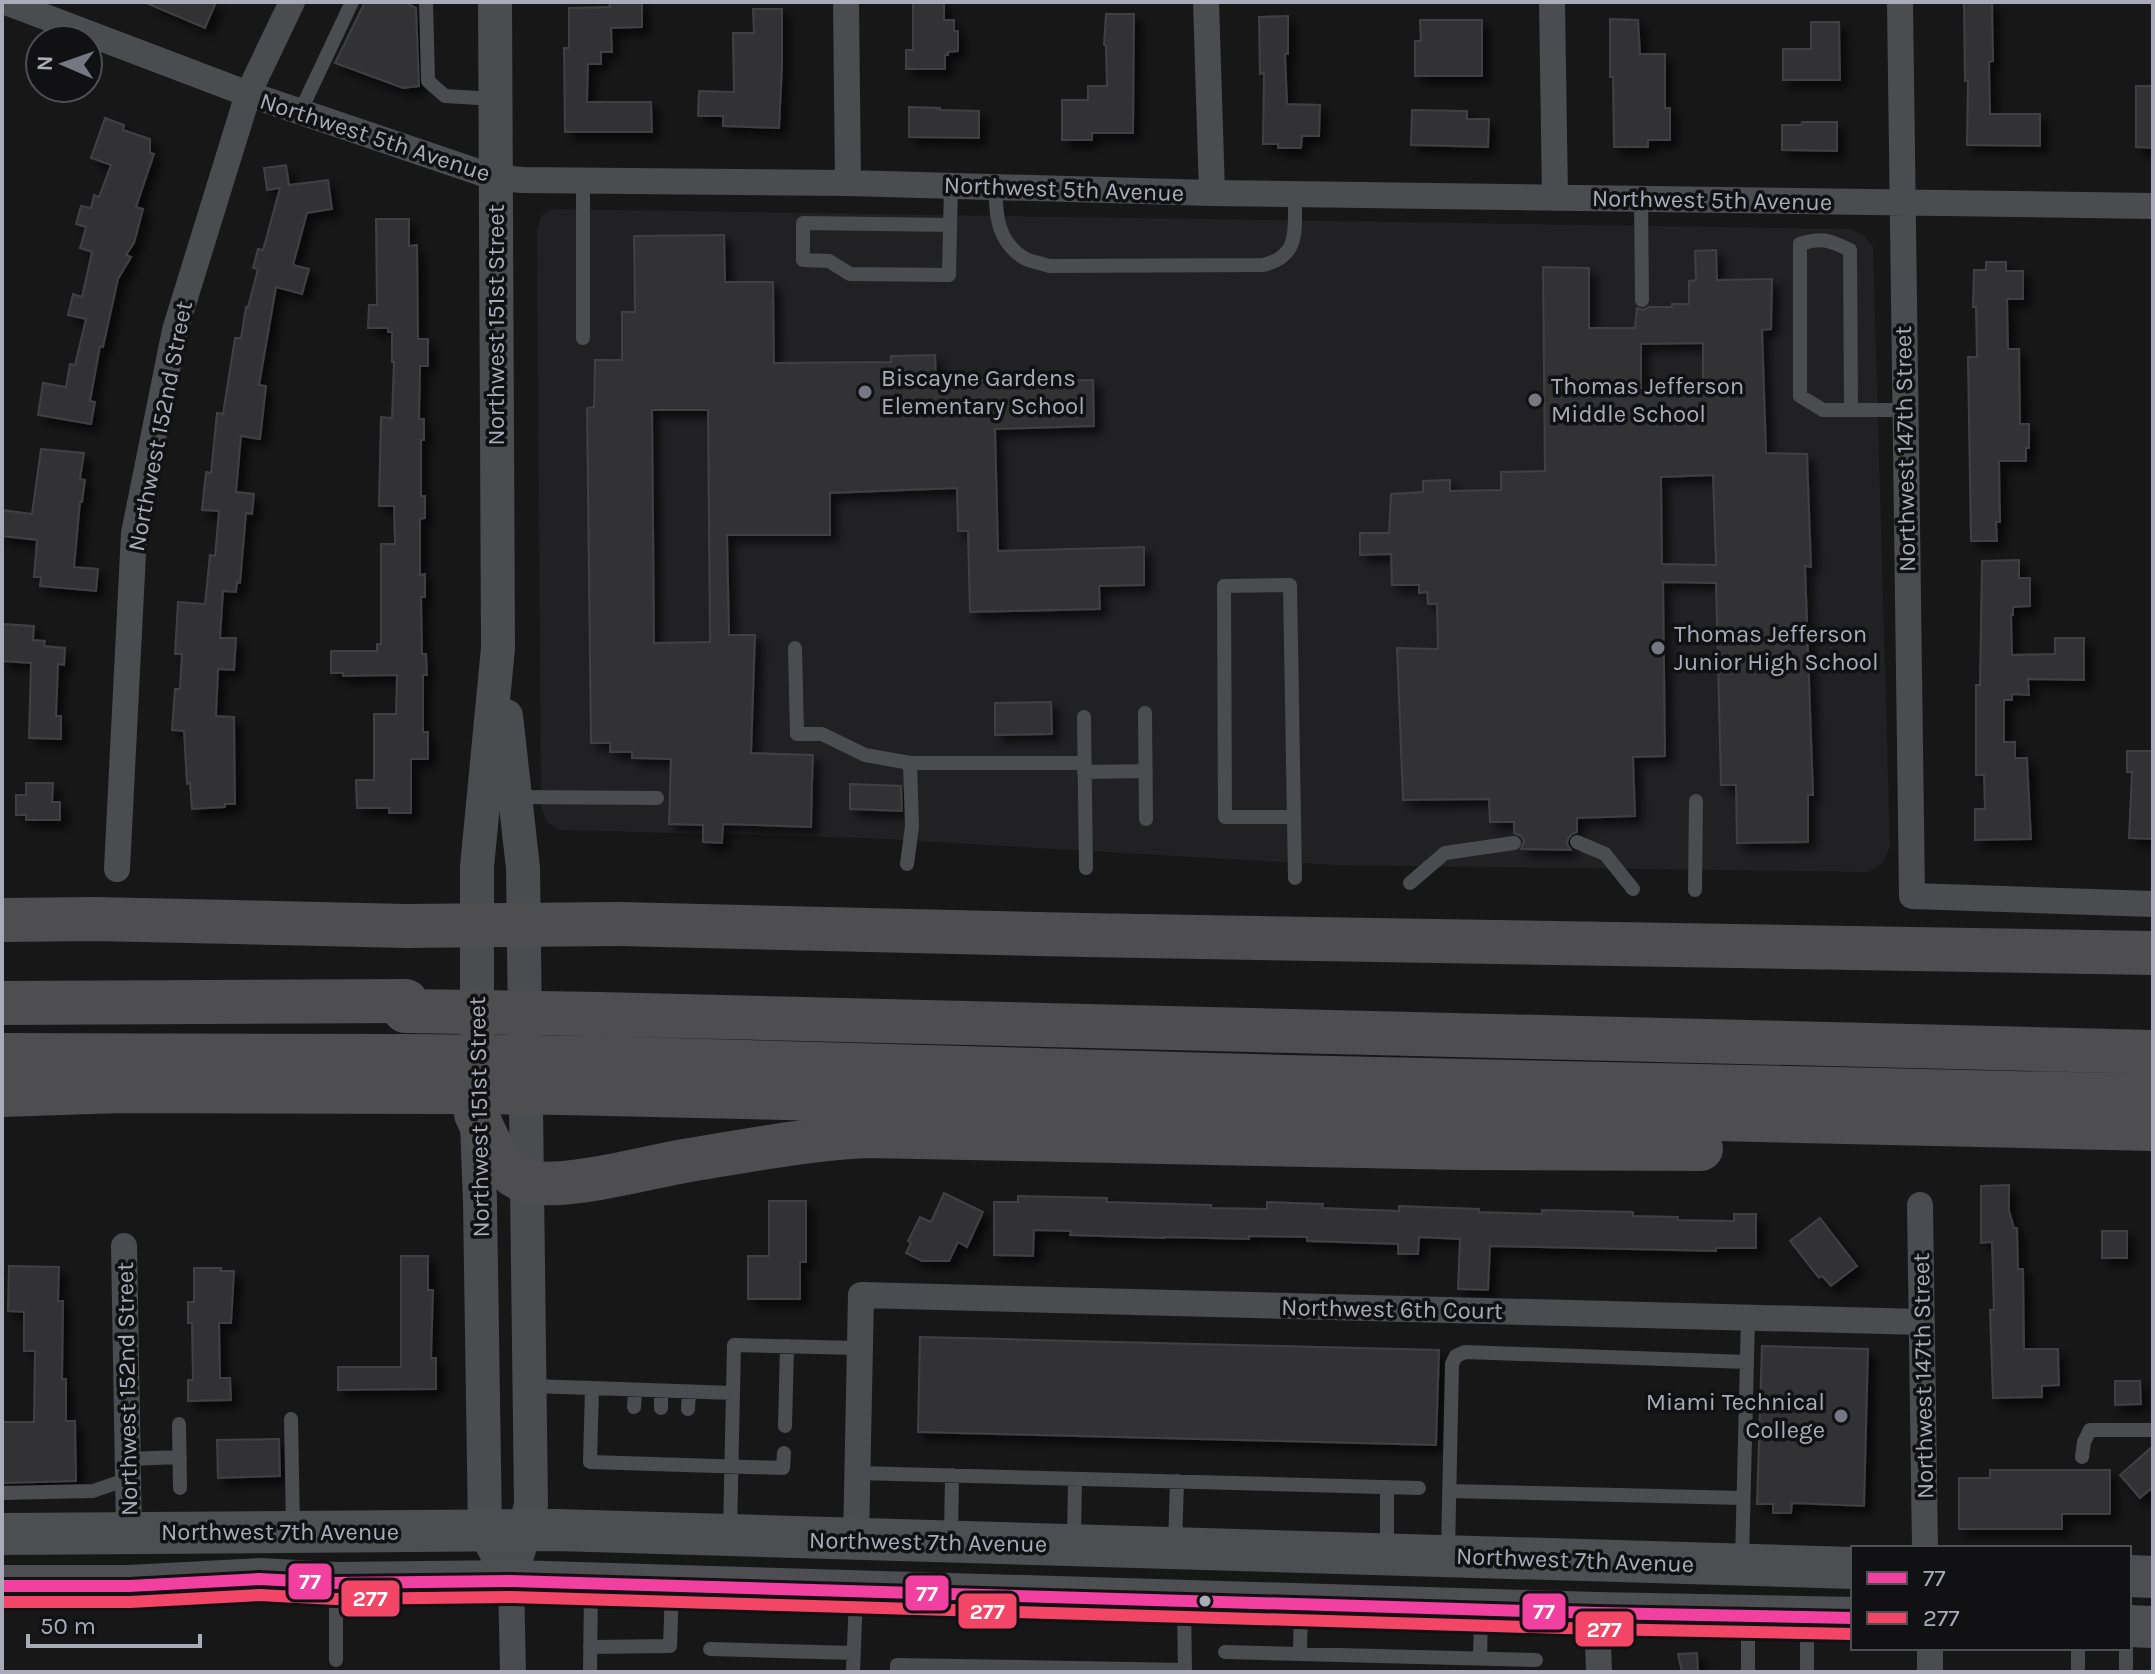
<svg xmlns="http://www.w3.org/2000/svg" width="2155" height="1674" font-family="Karla,sans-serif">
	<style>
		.built { fill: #212123 }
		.building { fill: #333335; stroke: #404043; stroke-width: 2; fill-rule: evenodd; filter: url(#shadow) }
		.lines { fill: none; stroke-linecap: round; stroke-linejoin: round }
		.service { stroke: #4b4c50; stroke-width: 14 }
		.minor { stroke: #4b4c50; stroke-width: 26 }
		.tertiary { stroke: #4b4c50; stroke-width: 34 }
		.primary { stroke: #4d4e52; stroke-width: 42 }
		.motorway { stroke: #4e4e51; stroke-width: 44 }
		.motorway-bridge { stroke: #4e4e51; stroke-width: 44 }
		.bus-1-casing { stroke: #111113; stroke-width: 18 }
		.bus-2-casing { stroke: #111113; stroke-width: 18 }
		.bus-1 { stroke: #f240a1; stroke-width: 12 }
		.bus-2 { stroke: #f34667; stroke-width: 12 }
		.poi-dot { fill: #767780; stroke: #111113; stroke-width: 3 }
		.bus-dot { fill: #a9abb8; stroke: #111113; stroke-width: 3 }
		.labels { text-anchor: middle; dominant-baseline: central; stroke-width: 7; stroke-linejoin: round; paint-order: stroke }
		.street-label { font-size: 24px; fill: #a9abb8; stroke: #111113 }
		.poi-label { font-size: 24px; fill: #a9abb8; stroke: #111113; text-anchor: start }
		.line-badge { stroke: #111113; stroke-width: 3 }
		.badge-label { font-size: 22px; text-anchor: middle; font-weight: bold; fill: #fff }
	</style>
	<defs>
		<filter id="shadow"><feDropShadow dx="7" dy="7" stdDeviation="4" flood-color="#0009"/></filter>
	</defs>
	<rect width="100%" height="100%" fill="#171717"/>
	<path class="built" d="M552,209L1850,229L1863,235L1873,246L1890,847L1883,862L1869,872L1334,865L865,838L560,830L547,822L541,807L537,231L541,216Z"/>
	<path class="building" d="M144,2H216L205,28Z
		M365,2H405L416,8L419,86L403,88L335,63Z
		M609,2H642V27L611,28L612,52H601V64H588L587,102H651L652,132H565L564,48H569V8L610,7Z
		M913,2H944V20H954V31H958V51L948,52V55H945V69H906V50H913Z
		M1964,2H1992L1993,61L1989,62L1990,114H2040V146L1967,145L1968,81H1965Z
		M753,9H782V66L779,128L723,126V116H698L699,91L734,92L733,33H754Z
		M1106,14H1134L1133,133H1092V140H1062V100H1088V86H1107L1106,46L1104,45Z
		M1288,16V54H1285L1287,104L1320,105L1319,136H1302L1301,148H1278V144H1263L1264,73L1260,74L1259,17Z
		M1610,19L1638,20L1640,54H1665V108H1670V140H1648V147H1614L1613,77H1610Z
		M1420,20H1482V76H1415V41H1421Z
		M1811,22H1839L1840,80H1783V49H1811Z
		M2136,86H2153V148L2136,147Z
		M909,107L940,108V110L979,111V138L909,137Z
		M1412,110L1467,111V119H1489L1488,147L1411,145Z
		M105,118L124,125L123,130L150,139V153L154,154L136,207L143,209L134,243L126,255L131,257L118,279L103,347L100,346L90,401L95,402L91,424L38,415L43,383L66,387L70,364L75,365L86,319L68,315L73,294L82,297L92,252L80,248L86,227L76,224L81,206L91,208L94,195L99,197L111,165L91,158Z
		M1802,122H1837V151L1782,150V125H1801Z
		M286,165L289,185L328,180L332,209L307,213L293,265L309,269L302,294L276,287L259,385L266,386L260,439L241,436L236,492L254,494L252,514L246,513L240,583L237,582L236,592L223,591L220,638H236L234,670L218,669L216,716L234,717L235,804H225V807L192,809L190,783L187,784L184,731L172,730L175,689H180L182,654H175L178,602L205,604L210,555L215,556L219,511L202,510L206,472L211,473L217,413L223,414L235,338H241L246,307H248L258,269L253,268L258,249L263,250L280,188L267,190L264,168Z
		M376,219H409V246L417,245L418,339H428V366H420L419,419H424V440H421V496H425V518L420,519V575L425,574V597H421L422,654H426L427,675H423V732H428V759H411V813H389V808H357L356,780H374V714H396L397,675L343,676V673H331V651H377V644H381V544H395L394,506H379L381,417L392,418L394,362H392V332H388V328H368L369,305H377Z
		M724,235L725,282H773L774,363L891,362V356L935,355L936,381L994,380L995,382L1093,380L1094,426L995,429L998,551L1144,547V585L1099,586L1100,609L970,612L968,531H958L957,488L830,493V535H727L729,635H755L751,753L813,755L812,783L811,827L723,824L722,843L703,842V825L669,824L671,759L632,758V752H610V743H591L587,408L594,407L595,360H622V312H635L634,236ZM652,410H708L710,642L654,643Z
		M1716,250L1717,280L1772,279L1771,329L1762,330L1766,453L1807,454L1811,567L1805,566L1813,795H1808V842L1737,843L1736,785H1721L1716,583L1663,582L1665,756L1633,757L1635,816L1577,818V832L1572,834L1568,839L1567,844L1571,850L1521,849L1524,841L1521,836L1514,833V822H1490L1489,799L1403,800L1397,648L1438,649L1437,604H1428L1427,592L1419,593V585H1392L1391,554L1360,555V533H1389L1391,494L1423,492V481L1450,480V491L1501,490V472L1545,471L1543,267L1589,268V328H1635L1637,308L1643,310L1649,307H1672V304H1689V281L1696,280L1695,251ZM1703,343V390L1641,391V344ZM1713,475L1716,565L1662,564L1661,477Z
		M1986,262H2006V271H2023V299H2007L2008,349H2019L2020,424H2029V448H2026V461H1999L2000,522H1996L1997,541H1971L1968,357H1977L1976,307H1973L1974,270H1986Z
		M41,449L84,453L80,479L85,480L82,502H80L74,567L98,569L96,591L40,586L41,577H34L37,540L2,536V510L32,514Z
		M2019,560V578H2030V606L2013,607V615H2011L2012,655L2055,654V638H2084V680L2028,679L2029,695L2012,694V700H2004V742H2015V758H2027L2031,839L1975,840V809H1985L1984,775H1976V685H1980L1982,561Z
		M2,624L34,626L33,640L45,641L44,646L65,648L64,665L58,664L56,716H61V739L29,738L31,663L2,661Z
		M1051,702L1052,734L995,735V703Z
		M2127,751H2153V839L2129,838L2132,772H2127Z
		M26,783H53L52,802H60V820H26V815H16V795H26Z
		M850,784L901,786L902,811L850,809Z
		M2009,1185V1211L2014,1228H2017L2018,1269H2023L2024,1349H2058L2059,1385L2042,1386V1397L1993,1398L1990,1310H1994L1992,1242L1981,1243V1186Z
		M944,1193L983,1212L967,1247L958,1242L949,1261H922L906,1253L911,1243L908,1241L920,1217L931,1222Z
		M1018,1196L1107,1198V1202L1211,1205V1208L1267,1209V1202L1323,1204L1322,1208L1399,1211V1206L1479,1209V1212L1542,1214V1210L1633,1212V1216L1678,1217V1220L1734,1221V1214H1756V1248H1716V1251L1490,1246L1488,1290L1458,1289L1460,1239L1419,1237L1418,1254H1398V1244L1307,1241V1237L1249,1236V1239L1165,1237V1238L1070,1235L1071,1231L1034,1230L1033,1256L994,1255V1202H1018Z
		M769,1201H806V1262H800V1299H748V1256H769Z
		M1820,1218L1857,1266L1831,1286L1822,1276L1819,1278L1790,1241Z
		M2102,1231H2127V1258H2102Z
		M401,1256H428V1290H433L431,1358H436V1389L338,1390V1367H401Z
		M9,1266L59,1267L58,1301H63L62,1379H66V1421H75L76,1481L2,1483V1422H34L35,1351H24V1312L8,1311Z
		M194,1268H221V1271H234L231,1323H219L220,1378H230L231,1400L188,1401V1380H193L192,1323H188V1302H194Z
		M920,1337L1439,1350L1436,1445L918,1432Z
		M1762,1346L1868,1349L1864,1506L1792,1503L1791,1513H1773V1504H1757Z
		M2115,1381H2140L2141,1404L2115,1405Z
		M279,1439L280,1476L218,1478L217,1440Z
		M2153,1446V1487L2140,1498L2120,1475Z
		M1990,1470H2110V1514H2062V1529H1959V1478H1990Z
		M1697,1653L1698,1672H1682L1678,1654Z"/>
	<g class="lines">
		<path class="service" d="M426,2L428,81L445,96L495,99
			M300,112L352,2
			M996,187C995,215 998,242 1024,258C1031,262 1041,263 1049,266L1263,265C1302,256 1294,227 1295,194
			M1641,199L1642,300
			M950,225L803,223V260L829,261L850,274L949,275L951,186
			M583,338V181
			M1851,409L1850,250C1829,240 1822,237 1800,244V396L1823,410H1905
			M795,648L797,734H822L865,755L910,763H1084
			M1145,713L1146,819
			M1084,717L1086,868
			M1084,772L1146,771
			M516,797L657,798
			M1294,817H1225L1224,586L1290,585L1295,878
			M1577,842L1605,854L1633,889
			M907,864L912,826L910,763
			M1410,883L1445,853L1514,843
			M1695,890L1696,801
			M530,1386L592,1388L590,1462L783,1468L784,1453
			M592,1388L733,1393
			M634,1407L635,1390
			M661,1408V1391
			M688,1409L689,1392
			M291,1419L293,1527
			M179,1424L180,1488
			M785,1426L787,1346
			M2082,1457L2084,1442L2090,1430H2153
			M128,1459L180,1457
			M858,1473L1419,1488
			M1449,1491L1743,1498
			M2,1493L93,1491L128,1479
			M730,1532L734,1345L860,1348
			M951,1538L952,1475
			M1074,1541L1075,1479
			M1175,1544L1177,1481
			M1387,1550V1487
			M1448,1551L1452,1364L1456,1356L1465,1352L1747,1362
			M1742,1560L1748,1318
			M336,1588V1660
			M1184,1605L1185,1672
			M590,1647L670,1646L672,1590
			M710,1649L854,1653
			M1225,1652L1536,1660
			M1300,1654L1301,1606
			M1480,1658L1481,1615
			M590,1672L591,1588
			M853,1672L856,1596
			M897,1672V1665L1185,1670
			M1748,1672V1620
			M1807,1672V1620
			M2078,1672V1648
			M2126,1672V1648"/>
		<path class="minor" d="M6,2L248,94L496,178L523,180L848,183L1212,193L2153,206
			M846,2L848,183
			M1206,2L1212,193
			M1552,2L1555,198
			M1900,2L1912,896L2153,904
			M117,869L134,533L175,330L248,94L292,2
			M1920,1205L1925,1548
			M124,1246L129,1533
			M856,1540L861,1295L1922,1322
			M511,1581L513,1672
			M1597,1613L1599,1672
			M1930,1648V1672"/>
		<path class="tertiary" d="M506,716L523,868L531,1505L518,1553
			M477,1037V867L498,648L495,2
			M477,1125L480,1202L485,1531L511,1581"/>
		<path class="primary" d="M2,1534L556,1530L1853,1568
			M2129,1576L2153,1577
			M2,1586H129L259,1579L336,1583L511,1581L1597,1613L1853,1618
			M2129,1626L2153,1627"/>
		<path class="motorway" d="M2,920L95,919L407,926
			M619,924L1084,935L2153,953
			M2,1003L406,1001
			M599,1014L2153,1052
			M2,1055L404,1056
			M600,1058L1287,1077L2153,1096
			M563,1093L2153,1129
			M2,1095L120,1091L440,1092
			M476,1114C487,1136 497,1168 520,1179C552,1194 647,1167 684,1161C745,1151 806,1139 867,1136L1462,1148L1701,1149"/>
		<path class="motorway-bridge" d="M407,926L619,924
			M405,1011L599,1014
			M404,1056L600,1058
			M440,1092L563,1093"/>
		<g class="bus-1-casing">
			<path id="bus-1" d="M2,1586H129L259,1579L336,1583L511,1581L1597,1613L1853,1618"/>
		</g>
		<g class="bus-2-casing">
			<path id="bus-2" d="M2,1602H130L259,1595L336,1599L511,1597L1597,1629L1853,1634"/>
		</g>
		<use href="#bus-1" class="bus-1"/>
		<use href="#bus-2" class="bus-2"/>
	</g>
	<g class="poi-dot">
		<circle cx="865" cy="392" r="8"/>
		<circle cx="1535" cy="400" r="8"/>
		<circle cx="1658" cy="648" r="8"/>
		<circle cx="1841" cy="1416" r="8"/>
	</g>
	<circle class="bus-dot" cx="1205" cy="1601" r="7"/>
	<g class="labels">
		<g class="street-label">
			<text transform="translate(375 137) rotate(18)">Northwest 5th Avenue</text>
			<text transform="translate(1064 189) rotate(2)">Northwest 5th Avenue</text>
			<text transform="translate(1712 200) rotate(1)">Northwest 5th Avenue</text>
			<text transform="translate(496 325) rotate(-90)">Northwest 151st Street</text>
			<text transform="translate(160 426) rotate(-79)">Northwest 152nd Street</text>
			<text transform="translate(1905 449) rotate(-91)">Northwest 147th Street</text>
			<text transform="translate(479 1117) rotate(-91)">Northwest 151st Street</text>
			<text transform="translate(1392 1309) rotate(1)">Northwest 6th Court</text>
			<text transform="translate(1923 1376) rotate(-91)">Northwest 147th Street</text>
			<text transform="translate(127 1389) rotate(-91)">Northwest 152nd Street</text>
			<text x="280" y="1532">Northwest 7th Avenue</text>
			<text transform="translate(928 1542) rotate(1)">Northwest 7th Avenue</text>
			<text transform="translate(1575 1560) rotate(2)">Northwest 7th Avenue</text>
		</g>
		<g class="poi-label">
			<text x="881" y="378">Biscayne Gardens<tspan x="881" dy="28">Elementary School</tspan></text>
			<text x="1551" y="386">Thomas Jefferson<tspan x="1551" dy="28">Middle School</tspan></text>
			<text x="1674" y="634">Thomas Jefferson<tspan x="1674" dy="28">Junior High School</tspan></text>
			<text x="1825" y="1402" text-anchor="end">Miami Technical<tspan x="1825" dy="28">College</tspan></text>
		</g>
	</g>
	<g class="line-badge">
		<rect x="287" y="1562" width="46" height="39" rx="8" fill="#f240a1"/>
		<rect x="904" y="1574" width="46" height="38" rx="8" fill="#f240a1"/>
		<rect x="340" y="1579" width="61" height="39" rx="8" fill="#f34667"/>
		<rect x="957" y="1592" width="61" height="38" rx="8" fill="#f34667"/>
		<rect x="1521" y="1592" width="46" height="39" rx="8" fill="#f240a1"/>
		<rect x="1574" y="1610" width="61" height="38" rx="8" fill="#f34667"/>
	</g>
	<g class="badge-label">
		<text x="310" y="1589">77</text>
		<text x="927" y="1601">77</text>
		<text x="370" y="1606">277</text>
		<text x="987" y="1619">277</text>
		<text x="1544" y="1619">77</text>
		<text x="1604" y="1637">277</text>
	</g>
	<rect width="2155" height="1674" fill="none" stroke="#a9abb8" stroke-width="8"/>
	<rect x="1851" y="1546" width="280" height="104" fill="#111113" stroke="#4e4f55" stroke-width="2"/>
	<rect x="1867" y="1572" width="40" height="12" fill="#f240a1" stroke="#4e4f55" stroke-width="2"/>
	<text x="1923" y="1586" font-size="24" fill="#a9abb8">77</text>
	<rect x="1867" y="1612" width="40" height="12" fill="#f34667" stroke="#4e4f55" stroke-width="2"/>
	<text x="1923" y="1626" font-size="24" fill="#a9abb8">277</text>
	<g transform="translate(64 64) rotate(272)"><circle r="38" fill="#111113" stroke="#4e4f55" stroke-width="2"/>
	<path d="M0-6L14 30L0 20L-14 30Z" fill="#767780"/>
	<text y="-12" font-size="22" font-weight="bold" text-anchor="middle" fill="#a9abb8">N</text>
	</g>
	<path d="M28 1634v12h172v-12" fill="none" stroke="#a9abb8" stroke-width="4"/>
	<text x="40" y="1634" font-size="24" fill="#a9abb8" stroke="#111113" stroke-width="6" paint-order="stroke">50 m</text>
</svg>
